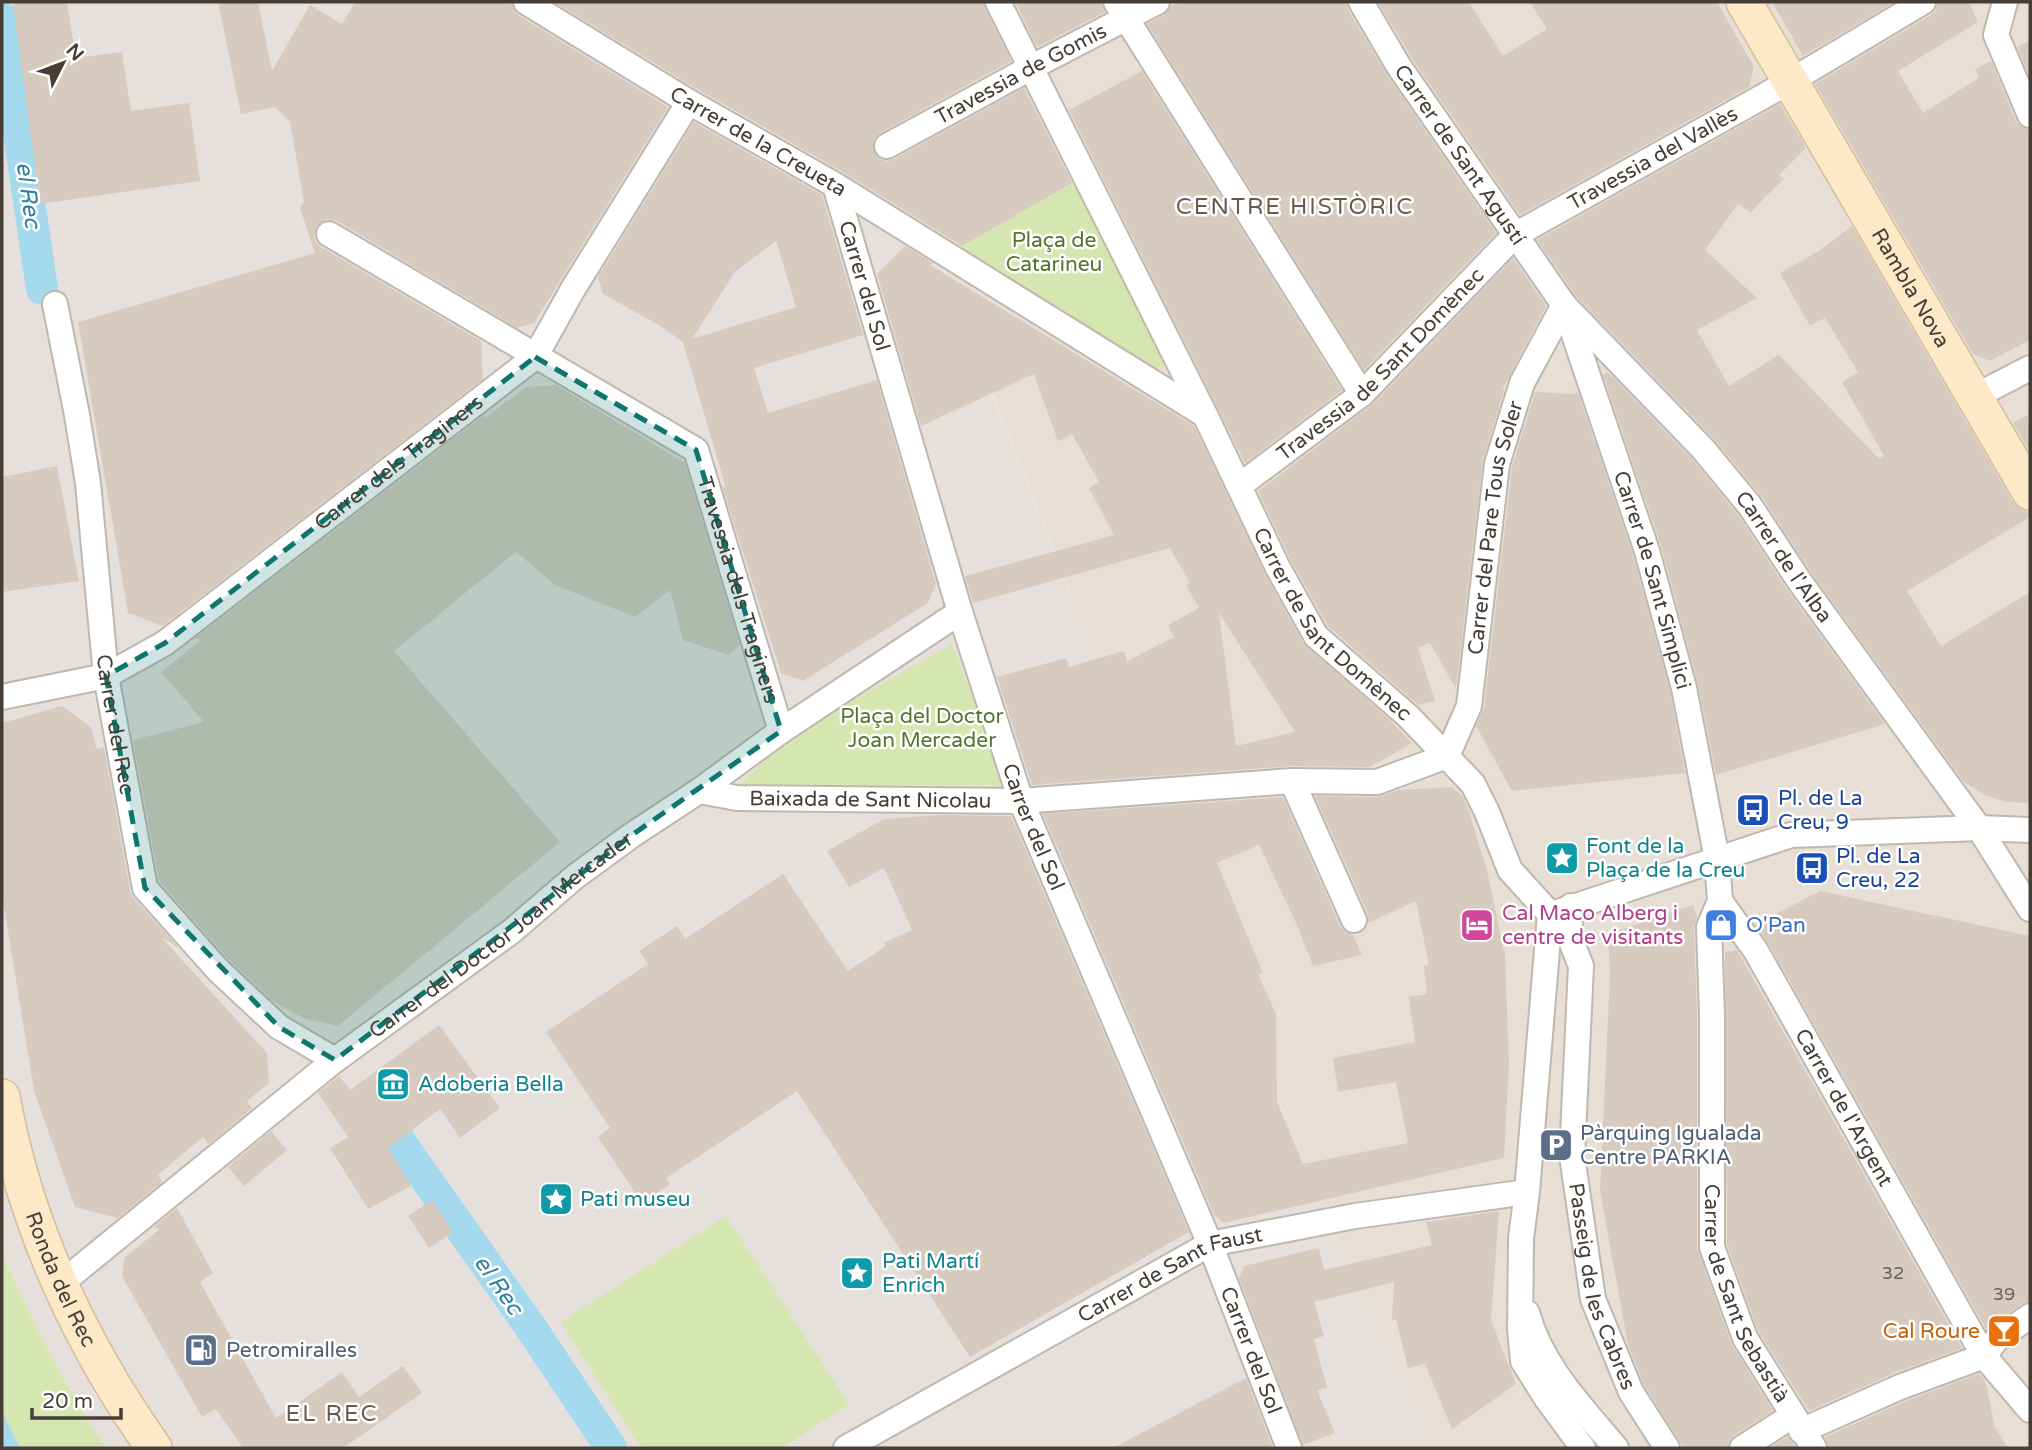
<svg xmlns="http://www.w3.org/2000/svg" width="2032" height="1450" font-family="'Varela Round',sans-serif">
	<style>
		.residential { fill: #e7dfd5 }
		.industrial { fill: #e5e0dc }
		.green { fill: #d5e6b1 }
		.water { fill: #a5daee }
		.lines { fill: none; stroke-linecap: round; stroke-linejoin: round }
		.canal { stroke: #a5daee; stroke-width: 32 }
		.building { fill: #d7cbc0; fill-rule: evenodd }
		.street-casing { stroke: #c1b7ad; stroke-width: 28 }
		.secondary-casing { stroke: #d5bd9a; stroke-width: 38 }
		.street { stroke: #fff; stroke-width: 24 }
		.secondary { stroke: #fde9c7; stroke-width: 35 }
		.marked { fill: #0f766e; fill-opacity: 0.2; stroke: #0f766e; stroke-width: 5; stroke-dasharray: 14 9; stroke-linejoin: round }
		.labels { text-anchor: middle; dominant-baseline: central; stroke-width: 5; stroke-linejoin: round; paint-order: stroke }
		.number-label { font-size: 18px; fill: #6a6158 }
		.street-label { font-size: 21px; fill: #463e36; stroke: #fff }
		.park-label { font-size: 21px; fill: #52762b; stroke: #fff }
		.transit-label { font-size: 21px; fill: #164399; stroke: #fff; text-anchor: start }
		.culture-label { font-size: 21px; fill: #0d838f; stroke: #fff; text-anchor: start }
		.hotel-label { font-size: 21px; fill: #b23c85; stroke: #fff; text-anchor: start }
		.shop-label { font-size: 21px; fill: #366cbe; stroke: #fff; text-anchor: start }
		.service-label { font-size: 21px; fill: #4e5e75; stroke: #fff; text-anchor: start }
		.food-label { font-size: 21px; fill: #c56008; stroke: #fff; text-anchor: end }
		.water-label { font-size: 23px; font-style: italic; fill: #2f7f9f; stroke: #fff }
		.neighbourhood-label { font-size: 23px; letter-spacing: 2px; fill: #685a4e; stroke: #fff }
	</style>
	<rect width="100%" height="100%" fill="#f3eee7"/>
	<path class="residential" d="M717,2H2030V1448H1436L1336,1235L1144,781L932,238L641,62Z"/>
	<path class="industrial" d="M2,2H717L641,61L931,238L1144,781L1336,1235L1436,1448H106L85,1418L45,1346L2,1253Z"/>
	<path class="green" d="M1073,183L1168,362L1151,372L958,248Z
		M952,644L1006,785H739L791,735Z
		M726,1216L849,1404L782,1448H641L561,1322Z
		M2,1253C33,1321 64,1387 106,1448H20L2,1411Z"/>
	<path class="water" d="M2,1411L20,1448H2Z"/>
	<g class="lines">
		<path class="canal" d="M2,18L42,289
			M386,1122L529,1325L611,1448"/>
	</g>
	<path class="building" d="M13,2H67L76,58L122,52L131,111L189,103L200,181L40,204Z
		M218,2H258L272,71L310,5L342,24L355,2H511L513,8L518,15L668,107L534,323L517,328L337,221L328,219L317,226L314,235L316,242L321,247L481,341L483,379L163,626L128,613L78,322L315,253L300,208L304,202L290,122L275,107L241,114Z
		M554,2H983L1011,61L880,133L874,139V152L880,159L887,161L894,159L1024,88L1072,183L962,246L843,172L697,89Z
		M1015,2H1101L1105,12L1037,47Z
		M1180,2H1346L1348,10L1386,73L1496,233L1364,370L1147,24L1164,15L1171,6Z
		M1378,2H1469L1503,56L1547,29L1530,2H1717L1754,67L1749,87L1520,215L1411,57Z
		M1772,2H1894L1803,56Z
		M1938,2H1969L1978,22L1898,71L1923,113L1979,78L1975,69L1991,61L2016,121L2022,127L2030,130V340L1990,361L1973,354L1815,84L1931,15L1936,10Z
		M2030,40V78L2017,47Z
		M1142,71L1342,390L1245,463L1069,110Z
		M1780,104L1806,148L1779,175L1784,179L1763,199L1751,213L1738,204L1705,250L1757,298L1697,330L1729,386L1779,355L1879,459L1884,456L1842,382L1858,372L1825,318L1810,326L1780,273L1819,251L1852,226L2013,502L2021,510L2030,512V517L1907,591L1941,646L2030,592V803L2006,802L1987,796L1964,782L1812,574L1762,497L1714,439L1576,296L1537,240Z
		M694,122L822,195L863,335L754,368L768,413L877,380L936,584L928,603L803,681L781,673L722,486L726,488L683,342L659,325L603,294L598,277ZM776,241L796,307L692,339L735,272Z
		M905,246L933,263L930,265L1194,426L1265,574L1303,643L1389,719L1412,743L1370,767L1291,766L1032,785L997,677L1066,658L1069,667L1124,651L1127,661L1174,637L1168,625L1199,608L1186,585L1190,583L1170,548L973,603L965,576L1114,535L1089,488L1099,482L1072,434L1058,441L1034,374L921,426L877,274ZM1219,613L1295,732L1236,746Z
		M1513,258L1546,306L1502,390H1504L1483,460L1456,689L1430,643L1418,648L1435,701L1418,705L1328,626L1291,561L1258,491L1373,404Z
		M1608,372L1692,459L1738,515L1788,591L1885,724L1716,775L1698,684L1661,546L1603,375Z
		M556,385L685,463L740,645L729,655L683,640L670,590L635,617L555,585L516,552L394,651L560,842L338,1026L303,1018L274,1002L229,960L159,881L133,740L204,722L161,672L201,640L195,638L484,415V419L526,387Z
		M1535,392L1575,394L1578,392L1633,555L1670,691L1685,773L1512,791L1476,726L1484,708L1512,467Z
		M2030,414V452L2013,423Z
		M57,466L79,581L2,592V477Z
		M62,706L91,727L97,749L104,747L130,891L133,897L178,947L162,938L267,1053L269,1083L247,1101L252,1108L209,1144L203,1137L158,1175L162,1182L118,1218L75,1207L34,1091L2,894V723Z
		M1452,787L1463,797L1467,806L1487,870L1505,956L1509,1063L1504,1158L1223,1223L1216,1216L1215,1217L1043,814L1283,797L1340,926L1346,932L1353,935L1362,955L1313,966L1297,925L1259,845L1217,863L1263,973L1258,974L1276,1014L1277,1102L1303,1164L1408,1143L1396,1082L1338,1092L1333,1058L1415,1042L1409,997L1427,994L1424,966L1429,965L1416,901L1368,923V914L1315,796L1377,797L1399,790Z
		M940,815L1011,816L1189,1232L970,1357L797,1091L666,1178L670,1184L642,1203L598,1137L610,1128L546,1032L648,964L639,951L677,926L685,939L783,874L848,971L886,946L884,943L912,930L884,868L849,887L827,851L884,819Z
		M1820,891L2030,936V1301L2021,1304L1986,1329L1769,944L1755,925Z
		M1693,905L1697,917L1694,928L1697,1016V1247L1731,1343L1773,1411L1734,1435L1729,1441L1727,1448H1684L1644,1385L1628,1345L1600,1191L1610,975L1608,934Z
		M1737,950L1962,1348L1894,1373L1809,1411L1758,1331L1727,1244L1725,952Z
		M439,1025L500,1108L460,1138L440,1109L388,1148L411,1186L368,1209L330,1148L348,1137L318,1093L339,1076L350,1090Z
		M271,1131L287,1150L244,1186L228,1167Z
		M432,1200L453,1232L429,1248L408,1216Z
		M177,1208L213,1273L200,1282L276,1418L342,1372L359,1397L403,1366L422,1393L343,1448H243L216,1409L202,1417L122,1276L125,1257L160,1229L154,1227Z
		M1499,1211L1491,1320L1516,1384L1452,1429L1425,1364L1408,1368L1396,1319L1392,1320L1394,1282L1314,1302L1324,1336L1314,1339L1327,1388L1317,1390L1335,1433L1303,1445L1239,1278L1244,1266L1319,1248L1324,1270L1432,1245L1426,1222Z
		M1979,1374L1984,1379L1988,1392L1994,1426L2008,1448H1829L1825,1437L1906,1401Z
		M1246,1378L1273,1448H1113Z
		M1787,1437L1797,1448H1769Z"/>
	<g class="lines">
		<g class="street-casing">
			<g id="street">
				<path id="s1" d="M526,2L689,102L835,185L1205,415"/>
				<path id="s2" d="M998,2L1205,415L1278,568L1316,636L1408,716L1473,784L1487,812L1510,870L1550,914"/>
				<path d="M1116,2L1362,394"/>
				<path id="s3" d="M1361,2L1398,65L1564,305L1703,449L1750,506L1800,582L1979,828L2030,909"/>
				<path d="M2005,2L1996,35L2030,115"/>
				<path id="s4" d="M887,146L1032,67L1157,2"/>
				<path id="s5" d="M835,185L960,612L1021,801L1210,1244L1289,1448"/>
				<path id="s6" d="M329,234L696,450L781,731"/>
				<path id="s7" d="M55,304L77,415L88,483L106,676L145,888L218,970L279,1027L335,1060"/>
				<path id="s8" d="M1564,305L1647,551L1684,688L1717,859L1720,901L1756,951L1984,1356L2030,1410"/>
				<path d="M1976,396L2030,368"/>
				<path id="s9" d="M1239,486L1362,394L1515,235L1789,82L1923,2"/>
				<path id="s10" d="M2,697L106,676L165,643L535,357L573,289L689,102"/>
				<path d="M1292,781L1354,920"/>
				<path id="s11" d="M699,791L737,798L1021,801L1292,781L1377,782L1447,756L1469,706L1497,464L1522,383L1564,305"/>
				<path id="s12" d="M1720,901L1709,927L1712,1016V1247L1745,1338L1814,1448"/>
				<path id="s13" d="M1571,906L1569,936L1581,966L1572,1156L1593,1299L1631,1392L1667,1448"/>
				<path d="M1558,912L1791,835L1979,828L2030,830"/>
				<path d="M1550,914L1527,1192L1521,1238L1520,1330L1523,1361L1547,1399L1583,1448"/>
				<path id="s14" d="M59,1285L335,1060L512,931L576,876L632,835L699,791L781,731L960,612"/>
				<path d="M1527,1313C1542,1367 1581,1406 1616,1448"/>
				<path d="M1984,1356L1997,1339L2030,1316"/>
				<path d="M1801,1431L1900,1387L1984,1356"/>
				<path id="s15" d="M846,1448L1210,1244L1355,1216L1527,1192"/>
				<path d="M1742,1448L1792,1416"/>
			</g>
		</g>
		<g class="secondary-casing">
			<g id="secondary">
				<path id="s16" d="M1744,2L2030,492"/>
				<path id="s17" d="M2,1097C25,1224 80,1343 154,1448"/>
			</g>
		</g>
		<use href="#street" class="street"/>
		<use href="#secondary" class="secondary"/>
	</g>
	<path class="marked" d="M535,357L696,450L781,731L632,835L335,1060L279,1027L145,888L106,676L165,643Z"/>
	<defs>
		<g id="bus-square" transform="scale(1.75)"><rect x="-9" y="-9" width="18" height="18" rx="4" fill="#1a4fb4" stroke="#fff"/><path d="M-5-6H5V4H4V6H2V4H-2V6H-4V4H-5ZM-3.5-4V0h7V-4ZM-3.5 1.2v1.5H-2V1.2ZM2 1.2v1.5H3.5V1.2Z" fill="#fff"/></g>
		<g id="sight-square" transform="scale(1.75)"><rect x="-9" y="-9" width="18" height="18" rx="4" fill="#0f9aa8" stroke="#fff"/><path d="M0-6L1.8-2.2L6-1.7L2.9 1.2L3.7 5.4L0 3.3L-3.7 5.4L-2.9 1.2L-6-1.7L-1.8-2.2Z" fill="#fff"/></g>
		<g id="hotel-square" transform="scale(1.75)"><rect x="-9" y="-9" width="18" height="18" rx="4" fill="#d1479c" stroke="#fff"/><path d="M-6-4.5h1.5V1H6V5H4.5V3h-9V5H-6ZM-4 0a1.8 1.8 0 1 1 3.6 0ZM.5 0V-2.5h3Q6-2.5 6 0Z" fill="#fff"/></g>
		<g id="shop-square" transform="scale(1.75)"><rect x="-9" y="-9" width="18" height="18" rx="4" fill="#3f7fe0" stroke="#fff"/><path d="M-5-2.5h2.3a2.7 3.5 0 0 1 5.4 0H5L5.5 6h-11ZM-1.5-2.5h3a1.5 2.3 0 0 0-3 0Z" fill="#fff"/></g>
		<g id="museum-square" transform="scale(1.75)"><rect x="-9" y="-9" width="18" height="18" rx="4" fill="#0f9aa8" stroke="#fff"/><path d="M0-6L6-3V-2H-6V-3ZM-5-1h2V3h-2ZM-1-1h2V3h-2ZM3-1h2V3H3ZM-6 4H6V6H-6Z" fill="#fff"/></g>
		<g id="parking-square" transform="scale(1.75)"><rect x="-9" y="-9" width="18" height="18" rx="4" fill="#5c6f8a" stroke="#fff"/><path d="M-3.5-5.5H1a3.5 3.5 0 0 1 0 7H-1V5.5H-3.5ZM-1-3.4V-.6H.8a1.4 1.4 0 0 0 0-2.8Z" fill="#fff"/></g>
		<g id="bar-square" transform="scale(1.75)"><rect x="-9" y="-9" width="18" height="18" rx="4" fill="#e8710a" stroke="#fff"/><path d="M-6-5H6L.8 .8V4.5H3.5V6h-7V4.5H-.8V.8Z" fill="#fff"/></g>
		<g id="fuel-square" transform="scale(1.75)"><rect x="-9" y="-9" width="18" height="18" rx="4" fill="#5c6f8a" stroke="#fff"/><path d="M-5.5-6h7V0h2V4h1.3V-2.5L3-4.5l.8-.8L6-3V5H2.5V1h-1V6h-7ZM-4.2-4.7v3.2H.2V-4.7Z" fill="#fff"/></g>
	</defs>
	<g fill-rule="evenodd">
		<use href="#bus-square" x="1753" y="810"/>
		<use href="#sight-square" x="1562" y="858"/>
		<use href="#bus-square" x="1812" y="868"/>
		<use href="#hotel-square" x="1477" y="925"/>
		<use href="#shop-square" x="1721" y="925"/>
		<use href="#museum-square" x="393" y="1084"/>
		<use href="#parking-square" x="1556" y="1145"/>
		<use href="#sight-square" x="556" y="1199"/>
		<use href="#sight-square" x="857" y="1273"/>
		<use href="#bar-square" x="2004" y="1331"/>
		<use href="#fuel-square" x="201" y="1350"/>
	</g>
	<g class="labels">
		<g class="number-label">
			<text x="1893" y="1273">32</text>
			<text x="2004" y="1294">39</text>
		</g>
		<g class="street-label">
			<text stroke="none"><textPath href="#s4" startOffset="152">Travessia de Gomis</textPath></text>
			<text stroke="none"><textPath href="#s1" startOffset="271">Carrer de la Creueta</textPath></text>
			<text stroke="none"><textPath href="#s3" startOffset="182">Carrer de Sant Agustí</textPath></text>
			<text stroke="none"><textPath href="#s9" startOffset="532">Travessia del Vallès</textPath></text>
			<text stroke="none"><textPath href="#s5" startOffset="105">Carrer del Sol</textPath></text>
			<text stroke="none"><textPath href="#s16" startOffset="331">Rambla Nova</textPath></text>
			<text stroke="none"><textPath href="#s9" startOffset="187">Travessia de Sant Domènec</textPath></text>
			<text stroke="none"><textPath href="#s10" startOffset="469">Carrer dels Traginers</textPath></text>
			<text stroke="none"><textPath href="#s11" startOffset="989">Carrer del Pare Tous Soler</textPath></text>
			<text stroke="none"><textPath href="#s3" startOffset="700">Carrer de l'Alba</textPath></text>
			<text stroke="none"><textPath href="#s8" startOffset="289">Carrer de Sant Simplici</textPath></text>
			<text stroke="none"><textPath href="#s6" startOffset="572">Travessia dels Traginers</textPath></text>
			<text stroke="none"><textPath href="#s2" startOffset="710">Carrer de Sant Domènec</textPath></text>
			<text stroke="none"><textPath href="#s7" startOffset="425">Carrer del Rec</textPath></text>
			<text stroke="none"><textPath href="#s11" startOffset="172">Baixada de Sant Nicolau</textPath></text>
			<text stroke="none"><textPath href="#s5" startOffset="672">Carrer del Sol</textPath></text>
			<text stroke="none"><textPath href="#s14" startOffset="564">Carrer del Doctor Joan Mercader</textPath></text>
			<text stroke="none"><textPath href="#s8" startOffset="859">Carrer de l'Argent</textPath></text>
			<text stroke="none"><textPath href="#s15" startOffset="369">Carrer de Sant Faust</textPath></text>
			<text stroke="none"><textPath href="#s17" startOffset="192">Ronda del Rec</textPath></text>
			<text stroke="none"><textPath href="#s13" startOffset="387">Passeig de les Cabres</textPath></text>
			<text stroke="none"><textPath href="#s12" startOffset="402">Carrer de Sant Sebastià</textPath></text>
			<text stroke="none"><textPath href="#s5" startOffset="1239">Carrer del Sol</textPath></text>
		</g>
		<g class="park-label">
			<text x="1054" y="240">Plaça de<tspan x="1054" dy="24">Catarineu</tspan></text>
			<text x="922" y="716">Plaça del Doctor<tspan x="922" dy="24">Joan Mercader</tspan></text>
		</g>
		<g class="transit-label">
			<text x="1778" y="798">Pl. de La<tspan x="1778" dy="24">Creu, 9</tspan></text>
			<text x="1836" y="856">Pl. de La<tspan x="1836" dy="24">Creu, 22</tspan></text>
		</g>
		<g class="culture-label">
			<text x="1586" y="846">Font de la<tspan x="1586" dy="24">Plaça de la Creu</tspan></text>
			<text x="418" y="1084">Adoberia Bella</text>
			<text x="580" y="1199">Pati museu</text>
			<text x="882" y="1261">Pati Martí<tspan x="882" dy="24">Enrich</tspan></text>
		</g>
		<g class="hotel-label">
			<text x="1502" y="913">Cal Maco Alberg i<tspan x="1502" dy="24">centre de visitants</tspan></text>
		</g>
		<g class="shop-label">
			<text x="1746" y="925">O'Pan</text>
		</g>
		<g class="service-label">
			<text x="1580" y="1133">Pàrquing Igualada<tspan x="1580" dy="24">Centre PARKIA</tspan></text>
			<text x="226" y="1350">Petromiralles</text>
		</g>
		<g class="food-label">
			<text x="1980" y="1331">Cal Roure</text>
		</g>
		<g class="water-label">
			<text transform="translate(28 195) rotate(82)">el Rec</text>
			<text transform="translate(498 1285) rotate(55)">el Rec</text>
		</g>
		<g class="neighbourhood-label">
			<text x="1295" y="207">CENTRE HISTÒRIC</text>
			<text x="332" y="1414">EL REC</text>
		</g>
	</g>
	<rect width="2032" height="1450" fill="none" stroke="#463e36" stroke-width="7"/>
	<g transform="translate(63 63) rotate(48)" stroke="#ffffff" stroke-width="5" paint-order="stroke">
	<path d="M0-5L12 26L0 18L-12 26Z" fill="#463e36"/>
	<text y="-10" font-size="19" font-weight="bold" text-anchor="middle" fill="#463e36">N</text>
	</g>
	<path d="M32 1408v10h89v-10" fill="none" stroke="#463e36" stroke-width="3.5"/>
	<text x="42" y="1408" font-size="21" fill="#463e36" stroke="#ffffff" stroke-width="5" paint-order="stroke">20 m</text>
</svg>
